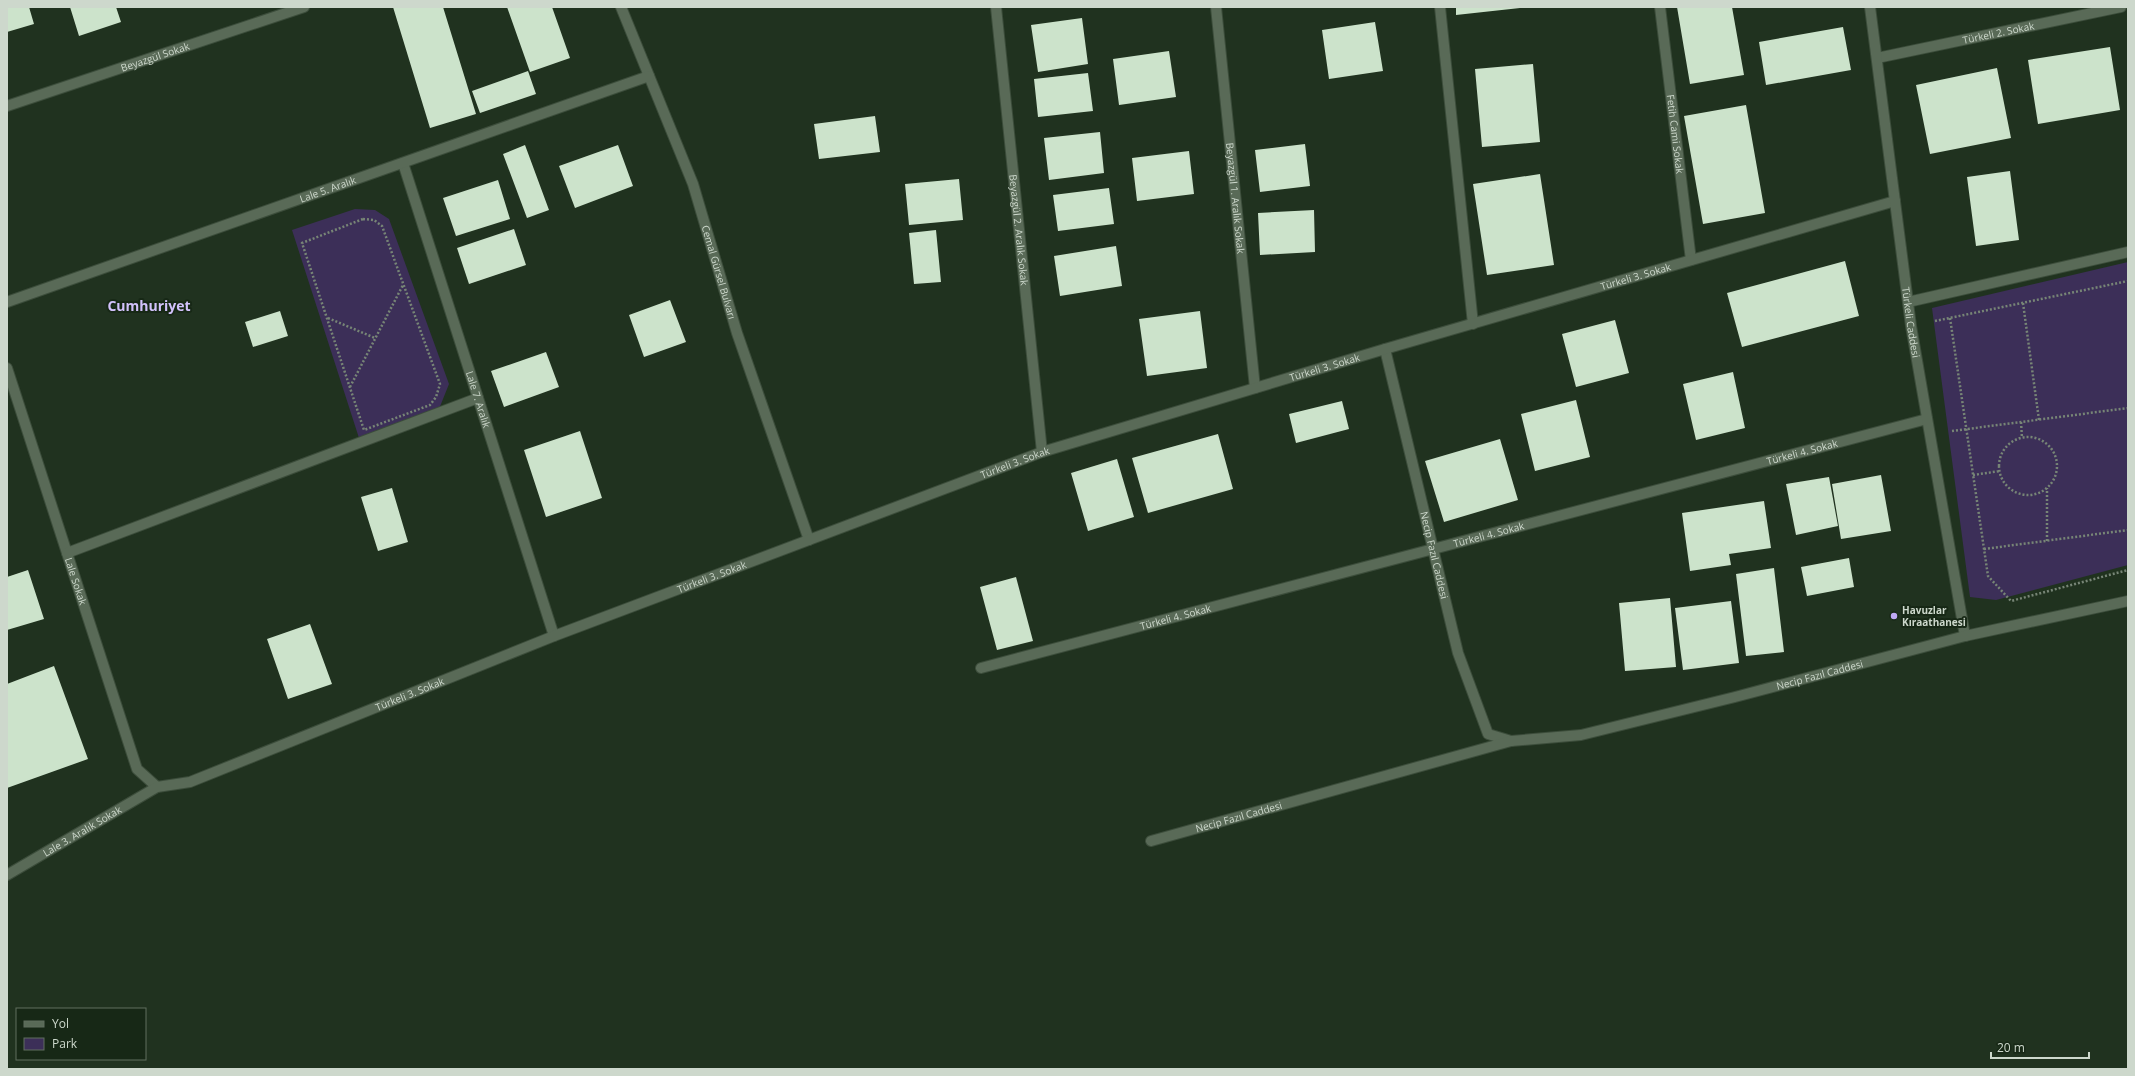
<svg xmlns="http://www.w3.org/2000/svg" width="2135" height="1076" font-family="'Open Sans',sans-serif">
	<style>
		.green { fill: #3c2f58 }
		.building { fill: #cce3cb }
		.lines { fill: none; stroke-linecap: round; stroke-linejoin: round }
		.minor-casing { stroke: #3c4d3b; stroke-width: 12 }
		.tertiary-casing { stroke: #3c4d3b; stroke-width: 12 }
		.path { stroke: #778576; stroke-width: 2.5; stroke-dasharray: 2 2; stroke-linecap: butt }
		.minor { stroke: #596a57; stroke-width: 10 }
		.tertiary { stroke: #596a57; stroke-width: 10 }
		.poi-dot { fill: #bfa9f4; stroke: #172816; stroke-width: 1.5 }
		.labels { text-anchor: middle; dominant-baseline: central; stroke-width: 4; stroke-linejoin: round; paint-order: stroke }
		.street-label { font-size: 10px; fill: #cdd8cc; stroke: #172816 }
		.poi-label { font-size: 10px; font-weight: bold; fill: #cdd8cc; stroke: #172816; text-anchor: start }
		.district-label { font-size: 14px; font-weight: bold; fill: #d2c2fb; stroke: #172816 }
	</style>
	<rect width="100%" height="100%" fill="#20321f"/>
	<path class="green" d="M355,209L375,210L389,219L449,384L439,409L359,438L292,230Z
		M2128,262V565L1996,600L1970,597L1932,308Z"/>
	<path class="building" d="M7,7H29L34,24L7,32Z
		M70,7H116L121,22L79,36Z
		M393,7H443L476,114L430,128Z
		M507,7H552L570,58L530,72Z
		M1456,7H1520V8L1456,15Z
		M1677,7H1732L1744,75L1690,84Z
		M1082,18L1088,64L1038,72L1031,25Z
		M1375,22L1383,71L1329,79L1322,30Z
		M1843,27L1851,70L1766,85L1759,42Z
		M2110,47L2120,110L2038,124L2028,60Z
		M1169,51L1176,97L1119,105L1113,59Z
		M1533,64L1540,142L1482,147L1475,69Z
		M1997,68L2011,138L1930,154L1916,85Z
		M528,71L536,94L480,113L472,91Z
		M1088,73L1093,111L1038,117L1034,79Z
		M1746,105L1765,213L1703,224L1684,116Z
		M875,116L880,152L819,159L814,124Z
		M1100,132L1104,173L1049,180L1044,138Z
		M1305,144L1310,186L1260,192L1255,150Z
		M525,145L549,210L527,218L503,154Z
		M618,145L633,186L575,208L559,166Z
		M1189,151L1194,194L1137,201L1132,158Z
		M2010,171L2019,240L1976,246L1967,177Z
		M1540,174L1554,265L1487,275L1473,184Z
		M959,179L963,220L909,225L905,184Z
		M498,180L510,219L456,236L443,198Z
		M1109,188L1114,224L1058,231L1053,195Z
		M1314,210L1315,252L1260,255L1258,213Z
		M514,229L526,265L469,284L457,248Z
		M936,230L941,282L914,284L909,233Z
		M1116,246L1122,286L1060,296L1054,256Z
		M1845,261L1859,316L1742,347L1727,293Z
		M670,300L686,342L644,357L629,315Z
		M280,311L288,336L253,347L245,322Z
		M1200,311L1207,368L1147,376L1139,319Z
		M1615,320L1629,373L1576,387L1562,334Z
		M546,352L559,387L504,407L491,371Z
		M1733,372L1745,428L1696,440L1683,384Z
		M1576,400L1590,457L1535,471L1521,414Z
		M1342,401L1349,429L1296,443L1289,414Z
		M580,431L602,498L546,517L524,450Z
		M1218,434L1233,489L1148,513L1132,458Z
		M1500,439L1518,500L1444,522L1425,461Z
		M1117,459L1134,517L1088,531L1071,473Z
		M1881,475L1891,531L1841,539L1832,484Z
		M1829,477L1838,526L1796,535L1786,484Z
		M392,488L408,542L378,551L361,497Z
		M1764,501L1771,548L1729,554L1731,565L1690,571L1682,513Z
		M1849,558L1854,587L1807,596L1801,567Z
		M1774,568L1784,652L1746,656L1736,574Z
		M28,570L44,619L7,630V577Z
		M1016,577L1033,641L997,650L980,587Z
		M1670,598L1676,667L1625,671L1619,603Z
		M1731,601L1739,663L1683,670L1675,608Z
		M310,624L332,684L288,699L267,639Z
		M54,666L88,759L7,788V684Z"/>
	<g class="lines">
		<g class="minor-casing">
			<g id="minor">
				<path id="s1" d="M621,7L693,184L737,333L809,540"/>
				<path id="s2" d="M996,7L1042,452"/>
				<path id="s3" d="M1216,7L1255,388"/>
				<path d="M1440,7L1473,324"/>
				<path id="s4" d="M1660,7L1691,260"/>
				<path id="s5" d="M1877,58L2121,7"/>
				<path id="s6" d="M7,106L304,7"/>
				<path id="s7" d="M403,163L554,636"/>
				<path id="s8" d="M7,302L649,76"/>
				<path d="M1908,302L2128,252"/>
				<path id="s9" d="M1385,349L1458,653L1488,734L1511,741"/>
				<path id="s10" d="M7,368L137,769L157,787"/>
				<path d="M67,553L478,398"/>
				<path id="s11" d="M981,668L1927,419"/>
				<path id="s12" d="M7,875L157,787L190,782L554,636L1042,452L1385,349L1895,201"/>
			</g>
		</g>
		<g class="tertiary-casing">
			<g id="tertiary">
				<path id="s13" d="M1870,7L1911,326L1965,636"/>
				<path id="s14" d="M1151,841L1511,741L1581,735L1735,697L1965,636L2128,601"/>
			</g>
		</g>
		<path class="path" d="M363,219L374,220L382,226L440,384L436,397L430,405L364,430L302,243Z
			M2023,303L2039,420
			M328,318L375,338
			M1950,318L1988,576L2011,601L2128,570
			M1935,321L2128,281
			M350,387L403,285
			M2021,422L2022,438
			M1952,431L2128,408
			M1999 466a29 29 0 1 1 58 0a29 29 0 1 1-58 0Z
			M1973,475L2000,471
			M2047,541V488
			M1984,549L2128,530"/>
		<use href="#minor" class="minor"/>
		<use href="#tertiary" class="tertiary"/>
	</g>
	<circle class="poi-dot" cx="1894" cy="616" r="4"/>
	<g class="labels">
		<g class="street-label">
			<text stroke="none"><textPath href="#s5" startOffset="124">Türkeli 2. Sokak</textPath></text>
			<text stroke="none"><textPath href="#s6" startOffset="156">Beyazgül Sokak</textPath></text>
			<text stroke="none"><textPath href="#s4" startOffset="128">Fetih Cami Sokak</textPath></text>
			<text stroke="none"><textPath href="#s8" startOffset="340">Lale 5. Aralık</textPath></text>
			<text stroke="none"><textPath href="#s3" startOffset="192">Beyazgül 1. Aralık Sokak</textPath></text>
			<text stroke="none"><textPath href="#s2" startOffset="224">Beyazgül 2. Aralık Sokak</textPath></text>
			<text stroke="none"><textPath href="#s1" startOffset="283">Cemal Gürsel Bulvarı</textPath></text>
			<text stroke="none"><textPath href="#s12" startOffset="1740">Türkeli 3. Sokak</textPath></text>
			<text stroke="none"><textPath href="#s13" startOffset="318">Türkeli Caddesi</textPath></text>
			<text stroke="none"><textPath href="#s12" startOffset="1416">Türkeli 3. Sokak</textPath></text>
			<text stroke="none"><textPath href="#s7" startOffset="248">Lale 7. Aralık</textPath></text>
			<text stroke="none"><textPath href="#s11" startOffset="849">Türkeli 4. Sokak</textPath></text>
			<text stroke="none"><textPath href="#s12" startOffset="1092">Türkeli 3. Sokak</textPath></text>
			<text stroke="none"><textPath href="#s11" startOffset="525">Türkeli 4. Sokak</textPath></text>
			<text stroke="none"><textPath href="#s9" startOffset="212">Necip Fazıl Caddesi</textPath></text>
			<text stroke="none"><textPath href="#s12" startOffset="768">Türkeli 3. Sokak</textPath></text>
			<text stroke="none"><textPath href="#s10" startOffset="224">Lale Sokak</textPath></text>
			<text stroke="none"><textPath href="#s11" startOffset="201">Türkeli 4. Sokak</textPath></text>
			<text stroke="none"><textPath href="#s14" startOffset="690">Necip Fazıl Caddesi</textPath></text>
			<text stroke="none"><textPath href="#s12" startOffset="444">Türkeli 3. Sokak</textPath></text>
			<text stroke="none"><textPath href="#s14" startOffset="91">Necip Fazıl Caddesi</textPath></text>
			<text stroke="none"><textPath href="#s12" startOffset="87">Lale 3. Aralık Sokak</textPath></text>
		</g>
		<g class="poi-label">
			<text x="1902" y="610">Havuzlar<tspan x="1902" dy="12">Kıraathanesi</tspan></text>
		</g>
		<g class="district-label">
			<text x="149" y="305">Cumhuriyet</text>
		</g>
	</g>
	<rect width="2135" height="1076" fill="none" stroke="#cdd8cc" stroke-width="16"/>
	<rect x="16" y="1008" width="130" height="52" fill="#172816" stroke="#606e5f"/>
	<rect x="24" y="1021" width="20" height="6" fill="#596a57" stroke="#606e5f"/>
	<text x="52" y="1028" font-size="12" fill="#cdd8cc">Yol</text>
	<rect x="24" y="1038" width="20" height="12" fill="#3c2f58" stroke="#606e5f"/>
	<text x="52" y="1048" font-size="12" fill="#cdd8cc">Park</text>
	<path d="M1991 1052v6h98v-6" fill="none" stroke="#cdd8cc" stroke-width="2"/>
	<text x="1997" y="1052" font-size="12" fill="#cdd8cc" stroke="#172816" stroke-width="3" paint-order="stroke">20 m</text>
</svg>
